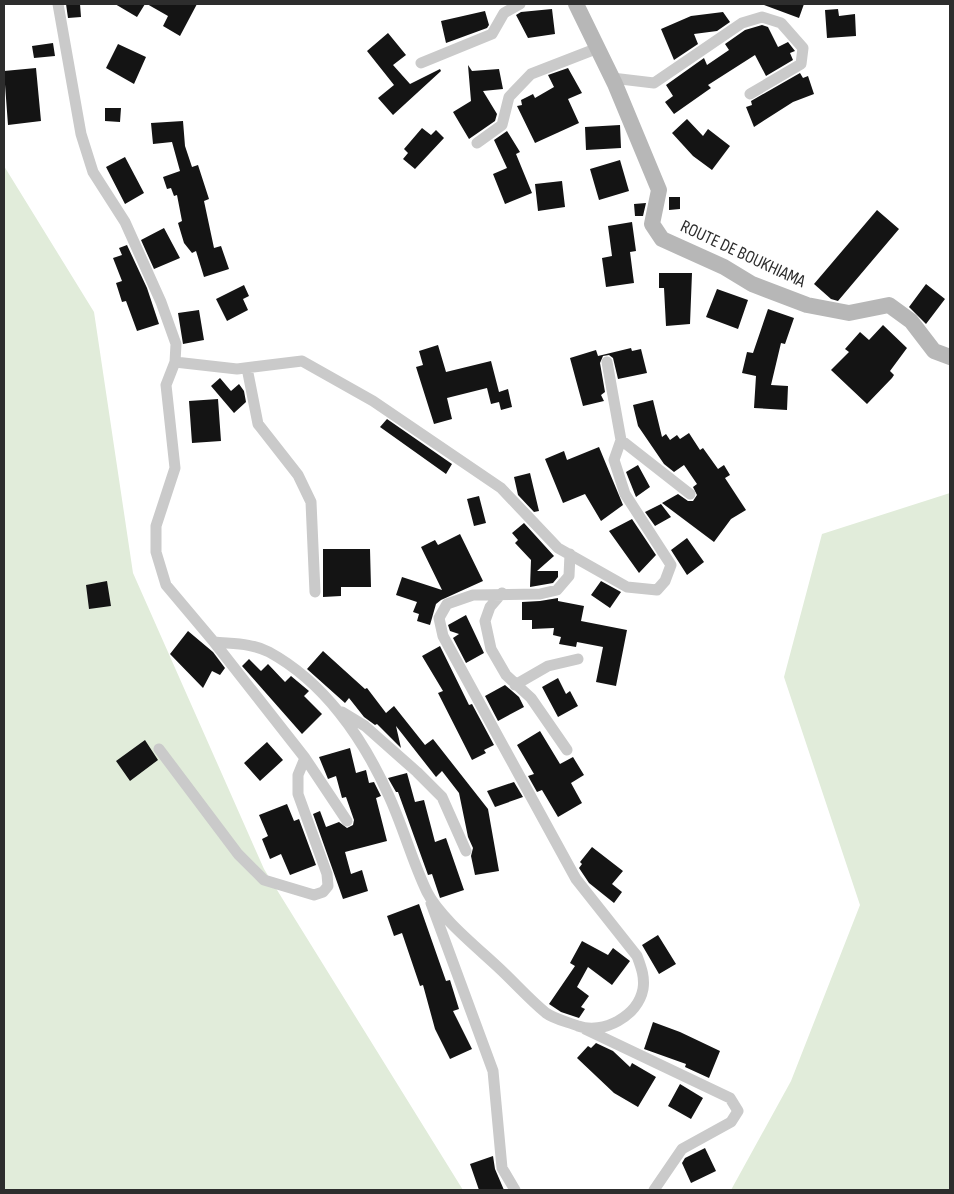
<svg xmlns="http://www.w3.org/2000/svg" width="954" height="1194" font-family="'Sofia Sans Condensed',sans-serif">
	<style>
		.green { fill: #e1ecda }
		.building { fill: #141414 }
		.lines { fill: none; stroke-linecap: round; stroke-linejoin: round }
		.street { stroke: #cacaca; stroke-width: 11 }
		.secondary { stroke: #b7b7b7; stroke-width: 16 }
		.labels { text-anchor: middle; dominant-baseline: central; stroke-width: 5; stroke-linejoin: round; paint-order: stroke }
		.street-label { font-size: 18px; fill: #2d2d2d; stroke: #fff }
	</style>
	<rect width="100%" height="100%" fill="#fff"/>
	<path class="green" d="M4,166L94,312L133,573L264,869L463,1190H4Z
		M950,493V1190H731L791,1081L860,905L784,677L822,534Z"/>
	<path class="building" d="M66,4H80L81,17L68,18Z
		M115,4H145L137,17Z
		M147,4H197L180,36L163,26L168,16Z
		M761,4H804L799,18Z
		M552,9L555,34L528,38L516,15L521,12Z
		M838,9L839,16L855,14L856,36L827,38L825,10Z
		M485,11L489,25L487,28L446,43L441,21Z
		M723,12L730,22L717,31L694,34L698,44L674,60L661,29L691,16Z
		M762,25L768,27L778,47L788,42L795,51L790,53L793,60L766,76L755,55L708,85L711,88L674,114L665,102L673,96L666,85L704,58L707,65L729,50L725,44L745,30Z
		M388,33L406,55L393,65L410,84L440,69L441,71L393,115L378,98L394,85L367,51Z
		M53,43L55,56L34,58L32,46Z
		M118,44L146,57L134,84L106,68Z
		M468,65L472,71L499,69L503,89L483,91L497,114L495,121L469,139L453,112L471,101Z
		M36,68L41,121L8,125L4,71Z
		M568,68L582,93L568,99L579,123L535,143L517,106L522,105L521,100L533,94L535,98L554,87L548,75Z
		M800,73L803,78L808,76L814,94L793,102L754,127L746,107L752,105L751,101Z
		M105,108H121L120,122L105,121Z
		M687,119L703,136L708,129L730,146L712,170L693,156L672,133Z
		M183,121L185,146L192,167L198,165L209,199L204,201L214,248L221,246L229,269L204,277L196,251L192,253L184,243L178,223L182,221L177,195L174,196L171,188L167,189L163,177L180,171L172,142L153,144L151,123Z
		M620,125L621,148L586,150L585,127Z
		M422,128L431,135L436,130L444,138L415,169L403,159L408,153L404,149Z
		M507,131L520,152L516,154L532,193L505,204L493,174L507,168L494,140Z
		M125,157L144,193L125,204L106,167Z
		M620,160L629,191L599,200L590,169Z
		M562,181L565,207L538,211L535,184Z
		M669,197H680V209L669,210Z
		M646,203L643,216H635L634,204Z
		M877,210L899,229L838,301L831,299L814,284Z
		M632,222L636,251L630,252L634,283L606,287L602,258L612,256L608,226Z
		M164,228L180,258L154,269L141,240Z
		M127,245L147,288L159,324L137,331L126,301L122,302L116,283L122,281L113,258L122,255L119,248Z
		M659,273H692L690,324L666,326L664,288H659Z
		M926,284L945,299L926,324L909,307Z
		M244,285L249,296L243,299L248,310L227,321L216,299Z
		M717,289L748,300L738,329L706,317Z
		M768,309L794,318L785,344L781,343L771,385L788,386L787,410L754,408L756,376L742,373L747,352L753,353Z
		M199,310L204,340L183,344L178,313Z
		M883,325L907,348L890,371L894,375L892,378L867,404L831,370L849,352L845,349L860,332L869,340Z
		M438,345L446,372L491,361L499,392L508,389L512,407L501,410L499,402L491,404L487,388L447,398L452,419L434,424L416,367L423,365L419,351Z
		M631,348L632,351L641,349L647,373L618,379L613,358L609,355L603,356L600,363L605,392L601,395L604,401L583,406L570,358L596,350L598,356Z
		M220,378L231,391L239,384L244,391L246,402L234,413L211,386Z
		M218,399L221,441L192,443L189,401Z
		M653,400L662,437L666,434L670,440L677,435L680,439L689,433L700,450L703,448L718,469L724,465L730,475L725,478L746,510L731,519L714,542L662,503L678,494L688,501H693L697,495L693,487L697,484L684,465L674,472L664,464L638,426L633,405Z
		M387,419L452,464L446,474L380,427Z
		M599,447L623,505L601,521L585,494L563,503L545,459L564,451L567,460Z
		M638,465L650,487L636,497L626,472Z
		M530,473L539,511L534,512L518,495L514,477Z
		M479,496L486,523L474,526L467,499Z
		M661,504L671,517L655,526L645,512Z
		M632,519L656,555L639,573L609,531Z
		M524,523L554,556L537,571H558V577L553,583L530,587L531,560L515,543L518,540L512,533Z
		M460,534L483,581L441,600L436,604L430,625L417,621L419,614L413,612L417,602L396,595L402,577L442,590L421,547L435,540L438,545Z
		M687,538L704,562L687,575L671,550Z
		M323,549H370L371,587H341V596L323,597Z
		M107,581L111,606L89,609L86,585Z
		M601,581L621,592L610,608L591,595Z
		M558,598V601L584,606L581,621L627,630L616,686L596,682L603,647L577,642L576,647L559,644L561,637L553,635L554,628L532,629V620H522V602L540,601Z
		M466,615L484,653L466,663L453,638L459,634L450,631L448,625Z
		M188,631L213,652L225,668L220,675L212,671L203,688L170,654Z
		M440,646L469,705L472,704L494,745L484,750L486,753L472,760L438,693L443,691L422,656Z
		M323,651L365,689L367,688L386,713L394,706L425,745L433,739L488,809L499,871L475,875L471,856L473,848L468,837L459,793L442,771L436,777L396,726L401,748L377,724L375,725L364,717L349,698L345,703L307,669Z
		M249,659L261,671L268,664L285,682L291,676L309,691L304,696L322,714L302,734L242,666Z
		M558,678L566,694L570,691L578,706L558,717L542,687Z
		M505,685L519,697L524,707L498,721L485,696Z
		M540,731L560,764L573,757L584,775L571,783L582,803L558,817L542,790L537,792L528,776L534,774L517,745Z
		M145,740L158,760L130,781L116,761Z
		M267,742L283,760L260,781L244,763Z
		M350,748L356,773L366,770L369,783L374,782L381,796L376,798L387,841L345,852L351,874L362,870L368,891L343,899L313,814L320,811L326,827L339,822L347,828L353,825L354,820L346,797L342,798L336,776L328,779L319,757Z
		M407,773L415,802L424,800L435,842L446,838L464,890L440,898L432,874L428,875L398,792H396L388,778Z
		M514,782L523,797L495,807L487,791Z
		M287,804L294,821L299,819L316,865L290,875L281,854L270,859L262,839L268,836L259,815Z
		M592,847L623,871L612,884L622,892L614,903L589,883L579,868L582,864L580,862Z
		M419,904L446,981L450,980L459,1009L453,1011L472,1049L450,1059L435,1029L423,985L420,986L402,933L394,936L387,916Z
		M658,935L676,964L659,974L642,945Z
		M582,941L608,955L613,948L630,961L612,985L588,967L577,987L589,996L581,1007L585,1009L579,1018L561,1012L549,1004L575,966L570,963Z
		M653,1022L680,1032L720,1051L709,1078L685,1067L686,1064L644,1049Z
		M596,1043L613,1051L630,1067L632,1063L656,1077L638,1107L614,1093L577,1058L588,1046L591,1048Z
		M680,1084L703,1098L691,1119L668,1106Z
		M705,1148L716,1171L691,1183L682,1163L685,1158Z
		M493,1156L495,1169L504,1190H479L470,1164Z"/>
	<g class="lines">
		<path class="street" d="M58,4L81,134L93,172L125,222L161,302L176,344L175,362L166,385L175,468L156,526V552L166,585L214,642C232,644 252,643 269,652C324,682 363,738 388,794C403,826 412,861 427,892C440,918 479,949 500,969C515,983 530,1000 546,1013C554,1019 568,1022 578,1026C603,1035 638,1016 643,989C645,977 641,967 637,956L576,879L443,636L439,618L447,604L473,595L540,594L557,590L569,576L570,554
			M421,63L492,34L504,13L520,4
			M612,78L654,83L742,23L762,17L781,23L803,48L801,64L750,94
			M477,143L502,125L509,97L531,74L598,48
			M175,362L237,369L302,361L373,401L501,488L558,548L627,587L657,590L665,581L671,565L625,494L614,460L621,440L607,362
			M247,368L258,424L298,475L311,502L315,592
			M621,440L690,494
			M502,593L490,607L485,621L491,649L506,675L531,698L567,750
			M214,642L305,758L347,821
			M515,685L548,666L578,659
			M342,712L365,726L417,772L442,797L466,851
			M159,749L238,854L264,880L314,895L323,892L328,886L327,874L298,794V775L305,758
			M431,903L493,1071L502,1168L515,1190
			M585,1029L730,1098L738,1111L731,1122L682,1149L654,1190"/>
		<path class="secondary" d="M576,4L615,84L659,190L652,224L662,239L724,267L752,284L807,305L849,313L889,305L911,321L934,351L950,357"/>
	</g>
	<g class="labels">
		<g class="street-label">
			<text transform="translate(743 254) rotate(25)">ROUTE DE BOUKHIAMA</text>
		</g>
	</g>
	<rect width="954" height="1194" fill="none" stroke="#2d2d2d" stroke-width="10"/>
</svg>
